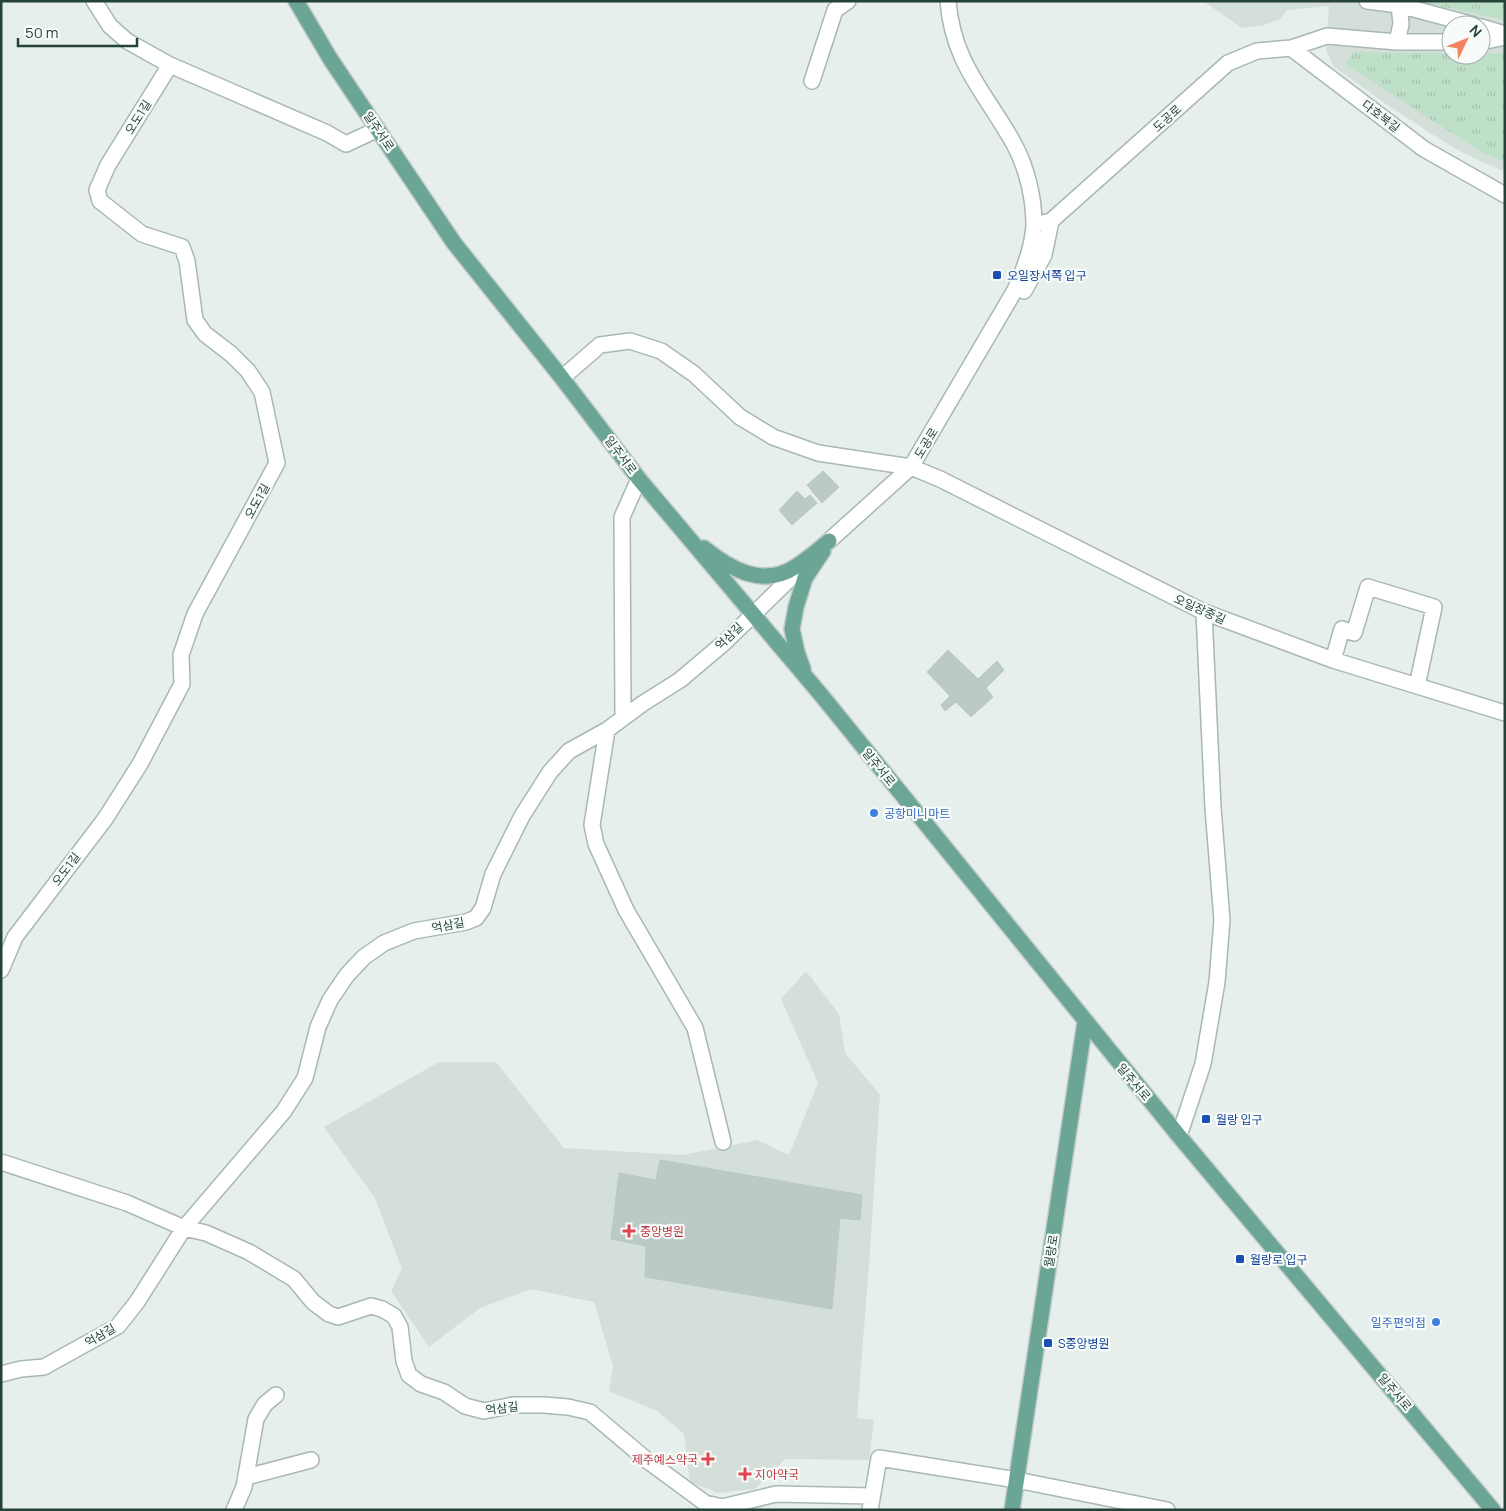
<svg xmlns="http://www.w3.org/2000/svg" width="1506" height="1511" font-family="Manrope,'Noto Sans KR',sans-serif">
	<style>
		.built { fill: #d4dfda; fill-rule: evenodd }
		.grass { fill: url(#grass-tufts) }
		.building { fill: #bbcac4; stroke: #b8c9c2 }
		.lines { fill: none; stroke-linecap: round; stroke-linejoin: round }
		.minor-casing { stroke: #a8b8b2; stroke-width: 18 }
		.major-casing { stroke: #c2cac8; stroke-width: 18 }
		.minor { stroke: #fff; stroke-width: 15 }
		.major { stroke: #6aa596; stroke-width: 15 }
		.transit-dot { fill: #1a4fb4; stroke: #f7fbf9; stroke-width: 2 }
		.shop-dot { fill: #3f7fe0; stroke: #f7fbf9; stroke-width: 2 }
		.health-dot { fill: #e0444e; stroke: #f7fbf9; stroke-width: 2 }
		.labels { text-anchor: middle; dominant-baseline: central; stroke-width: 4.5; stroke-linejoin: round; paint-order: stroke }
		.street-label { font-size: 12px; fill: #24423a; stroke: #f7fbf9 }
		.transit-label { font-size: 12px; fill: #164399; stroke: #f7fbf9; text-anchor: start }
		.shop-label { font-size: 12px; fill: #366cbe; stroke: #f7fbf9; text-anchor: start }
		.health-label { font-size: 12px; fill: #be3a42; stroke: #f7fbf9; text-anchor: start }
	</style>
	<defs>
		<pattern id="grass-tufts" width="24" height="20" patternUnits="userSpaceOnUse" patternTransform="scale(1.25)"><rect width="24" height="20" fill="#bfe0c8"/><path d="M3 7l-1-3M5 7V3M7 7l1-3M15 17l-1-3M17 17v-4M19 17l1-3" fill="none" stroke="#a4c1ad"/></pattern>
	</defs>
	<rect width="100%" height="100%" fill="#e6efeb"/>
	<path class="built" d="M1203,1H1505V172L1463,153L1438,138L1389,106L1334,67L1326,51L1329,6L1287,10L1280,19L1264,25L1242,28ZM1451,25H1481V55H1451Z
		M806,971L839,1014L845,1053L880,1095L869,1265L857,1418L874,1420L869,1460L785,1459L755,1489L718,1493L690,1482L684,1434L657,1411L609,1391L613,1366L594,1302L531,1289L480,1308L429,1347L391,1291L402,1269L375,1198L324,1127L439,1062H496L564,1148L683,1155L757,1140L789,1155L818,1083L781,999Z"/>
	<path class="grass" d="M1416,1H1505V20Z
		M1505,49V162L1483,153L1345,64L1354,52L1451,53V55H1481V53H1503Z"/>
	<path class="building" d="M823,471L839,487L822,503L807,485Z
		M797,491L805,499L810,495L817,503L792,525L779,510Z
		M948,650L978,679L997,661L1004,670L986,688L993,697L971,717L956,702L945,711L941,705L950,696L927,672Z
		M660,1160L862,1195L860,1220L840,1218L832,1309L645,1277L646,1246L611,1239L619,1173L656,1180Z"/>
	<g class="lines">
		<g class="minor-casing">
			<path id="minor" d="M94,1L110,26L127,41L170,65L327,133L346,144L378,129
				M1367,1L1399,5L1474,25
				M1481,27L1505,34
				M1397,42L1401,24L1399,5
				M1481,42L1505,37
				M1291,48L1327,36L1397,42H1451
				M812,81L835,10L848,1
				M1034,225L1051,221L1228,63L1257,51L1291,48L1424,149L1505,195
				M1024,291L1044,255L1051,221
				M562,378L600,345L630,341L661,351L694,374L740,417L773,437L818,453L911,467L940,479L1204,612L1333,660L1505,713
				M820,549L911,467L1015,290C1024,270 1033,247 1034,225C1034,198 1027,168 1014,144C986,93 953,64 948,1
				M1333,660L1342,629L1354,633L1368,587L1434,607L1417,686
				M623,718L622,517L639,479
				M607,730L592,825L596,844L626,910L695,1028L723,1142
				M1,970L15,937L105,819L140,764L182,684L181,655L195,614L277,463L262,392L248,371L231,354L205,334L195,320L187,261L182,247L142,234L100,201L97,190L108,165L170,65
				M1179,1136L1203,1064L1217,982L1222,920L1213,808L1204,612
				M1,1162L127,1203L184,1228L206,1233L249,1252L294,1279L313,1302L329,1314L338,1317L371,1306L382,1309L394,1316L400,1327L404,1361L409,1375L421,1384L444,1392L465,1406L484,1411L513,1405H544L568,1407L590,1412L648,1461L705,1503L722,1507L776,1494L872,1496
				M1,1374L21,1369L44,1367L118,1326L137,1302L184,1228L284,1111L305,1078L318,1027L330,1000L347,975L364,957L384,943L414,931L466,922L476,918L483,908L493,874L522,816L550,772L569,751L607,730L642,704L680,680L725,642L804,565
				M246,1477L311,1460
				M234,1510L244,1487L256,1419L265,1404L276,1395
				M870,1510L879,1458L1017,1480L1167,1510"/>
		</g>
		<g class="major-casing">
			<path id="major" d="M296,1L331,60L454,243L562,378L639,479L822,696L1179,1136L1493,1510
				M704,548C730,569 763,588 795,567C807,560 818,550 829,541
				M803,669L797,652L792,629L796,607L805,578L823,551
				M1012,1510L1085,1022"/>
		</g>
		<use href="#minor" class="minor"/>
		<use href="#major" class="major"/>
	</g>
	<g class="transit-dot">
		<rect x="992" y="270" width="10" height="10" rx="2.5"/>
		<rect x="1201" y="1114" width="10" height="10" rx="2.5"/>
		<rect x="1235" y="1254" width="10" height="10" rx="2.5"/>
		<rect x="1043" y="1338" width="10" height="10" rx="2.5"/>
	</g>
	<g class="shop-dot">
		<circle cx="874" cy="813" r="5"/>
		<circle cx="1436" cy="1322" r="5"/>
	</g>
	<g class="health-dot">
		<path d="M626.5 1223.5h5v5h5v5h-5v5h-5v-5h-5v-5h5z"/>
		<path d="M705.5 1451.5h5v5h5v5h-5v5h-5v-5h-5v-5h5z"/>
		<path d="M742.5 1466.5h5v5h5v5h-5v5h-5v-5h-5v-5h5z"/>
	</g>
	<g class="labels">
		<g class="street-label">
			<text transform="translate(1381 116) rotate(37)">다호북길</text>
			<text transform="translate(138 117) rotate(-58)">오도1길</text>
			<text transform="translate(1167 118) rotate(-42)">도공로</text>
			<text transform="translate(379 131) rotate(56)">일주서로</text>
			<text transform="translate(926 443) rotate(-59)">도공로</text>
			<text transform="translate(621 455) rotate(53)">일주서로</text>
			<text transform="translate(257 501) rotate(-61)">오도1길</text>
			<text transform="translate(1200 609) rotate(24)">오일장중길</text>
			<text transform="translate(729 636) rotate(-44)">억삼길</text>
			<text transform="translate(879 767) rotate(51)">일주서로</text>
			<text transform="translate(66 869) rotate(-53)">오도1길</text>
			<text transform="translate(448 925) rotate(-11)">억삼길</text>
			<text transform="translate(1134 1082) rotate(50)">일주서로</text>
			<text transform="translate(1051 1251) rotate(-81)">월랑로</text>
			<text transform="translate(100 1335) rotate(-30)">억삼길</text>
			<text transform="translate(1395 1392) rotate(50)">일주서로</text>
			<text transform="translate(502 1408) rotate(-7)">억삼길</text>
		</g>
		<g class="transit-label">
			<text x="1007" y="275">오일장서쪽 입구</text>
			<text x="1216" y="1119">월랑 입구</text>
			<text x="1250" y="1259">월랑로 입구</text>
			<text x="1058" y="1343">S중앙병원</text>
		</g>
		<g class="shop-label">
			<text x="884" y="813">공항미니마트</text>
			<text x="1426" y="1322" text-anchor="end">일주편의점</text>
		</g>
		<g class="health-label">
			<text x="640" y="1231">중앙병원</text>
			<text x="698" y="1459" text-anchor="end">제주예스약국</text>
			<text x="755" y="1474">지아약국</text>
		</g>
	</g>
	<rect width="1506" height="1511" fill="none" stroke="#24423a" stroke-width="5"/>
	<g transform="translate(1466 40) rotate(47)"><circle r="24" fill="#f7fbf9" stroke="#a3b1ad"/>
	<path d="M0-4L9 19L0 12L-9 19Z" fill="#f4845f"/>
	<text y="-8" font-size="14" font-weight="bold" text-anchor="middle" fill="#24423a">N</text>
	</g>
	<path d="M18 38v8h119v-8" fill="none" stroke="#24423a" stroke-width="2.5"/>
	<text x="25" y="38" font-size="15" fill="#24423a" stroke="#f7fbf9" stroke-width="4" paint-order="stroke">50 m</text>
</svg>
